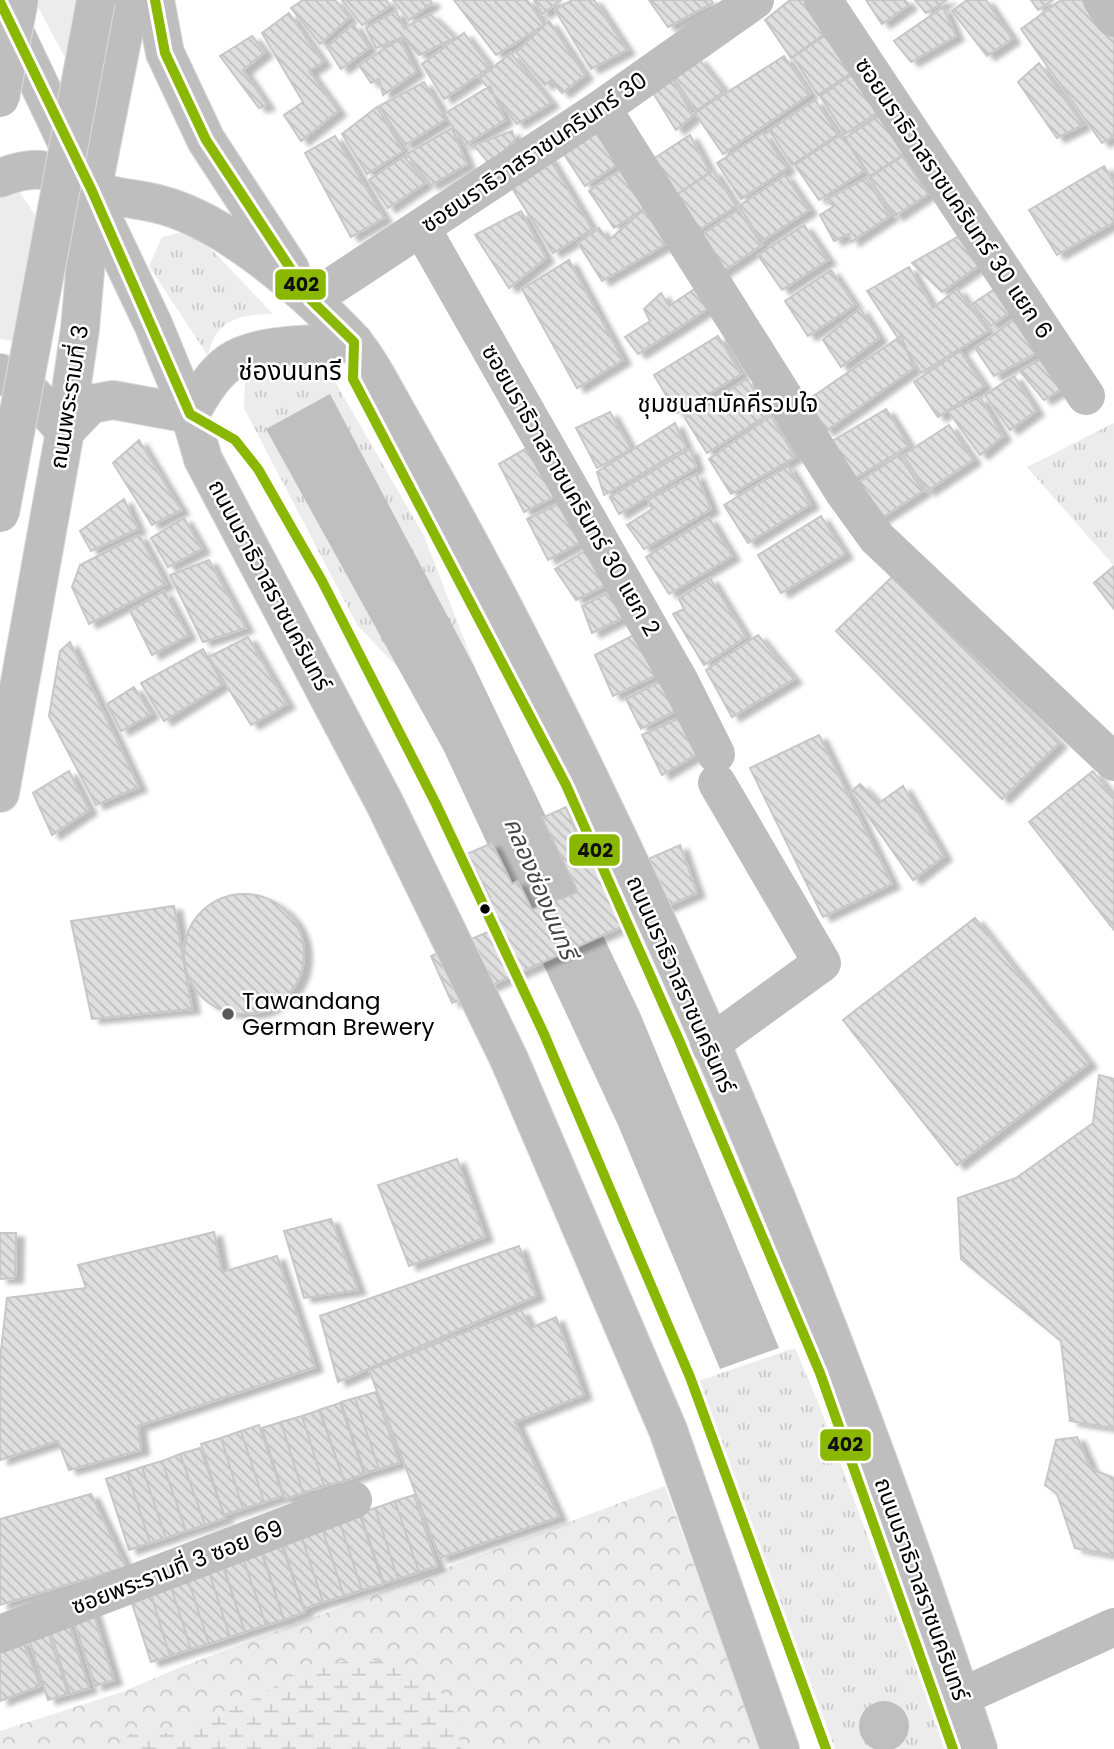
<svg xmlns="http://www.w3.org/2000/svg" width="1114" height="1749" font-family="Poppins,'Noto Sans Thai',sans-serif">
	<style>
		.grass { fill: url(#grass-tufts) }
		.forest { fill: url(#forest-crowns) }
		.wetland { fill: url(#wetland-marsh) }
		.garden { fill: #ececec }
		.water { fill: #bfbfbf }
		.building { fill: url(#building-back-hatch); stroke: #c7c7c7; stroke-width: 2; filter: url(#shadow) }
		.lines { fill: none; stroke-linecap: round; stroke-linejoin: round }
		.major-casing { stroke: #dbdbdb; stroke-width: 40 }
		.minor { stroke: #bebebe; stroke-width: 38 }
		.major { stroke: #bebebe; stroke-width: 38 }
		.major-bridge-casing { stroke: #dbdbdb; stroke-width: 40; stroke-linecap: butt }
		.major-bridge { stroke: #bebebe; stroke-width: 38 }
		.bus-1-casing { stroke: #fff; stroke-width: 16 }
		.bus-1 { stroke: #8ab800; stroke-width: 10 }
		.bus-dot { fill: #000; stroke: #fff; stroke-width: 2.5 }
		.poi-dot { fill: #595959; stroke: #fff; stroke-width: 2.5 }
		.labels { text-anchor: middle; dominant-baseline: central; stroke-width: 5; stroke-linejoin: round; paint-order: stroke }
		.street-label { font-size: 23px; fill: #000; stroke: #fff }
		.poi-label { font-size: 23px; fill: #000; stroke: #fff; text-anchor: start }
		.neighbourhood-label { font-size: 24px; fill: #000; stroke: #fff }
		.water-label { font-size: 24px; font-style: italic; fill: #444; stroke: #fff }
		.quarter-label { font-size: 26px; fill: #000; stroke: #fff }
		.line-badge { stroke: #fff; stroke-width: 2.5 }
		.pale-badge-label { font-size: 19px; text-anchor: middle; font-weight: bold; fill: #111 }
	</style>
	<defs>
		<pattern id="grass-tufts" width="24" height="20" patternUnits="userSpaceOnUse" patternTransform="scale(1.75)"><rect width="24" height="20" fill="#ececec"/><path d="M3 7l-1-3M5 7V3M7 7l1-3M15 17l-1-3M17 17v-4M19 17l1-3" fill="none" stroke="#c9c9c9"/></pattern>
		<pattern id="forest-crowns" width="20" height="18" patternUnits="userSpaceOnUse" patternTransform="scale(1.75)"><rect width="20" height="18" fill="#ececec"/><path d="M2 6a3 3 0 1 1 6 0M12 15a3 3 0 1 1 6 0" fill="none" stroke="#c9c9c9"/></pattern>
		<pattern id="wetland-marsh" width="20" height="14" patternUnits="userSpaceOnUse" patternTransform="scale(1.75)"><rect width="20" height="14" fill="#ececec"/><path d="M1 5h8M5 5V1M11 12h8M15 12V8" fill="none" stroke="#c9c9c9"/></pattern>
		<pattern id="building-back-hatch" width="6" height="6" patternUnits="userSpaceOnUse" patternTransform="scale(1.75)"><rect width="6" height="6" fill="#dfdfdf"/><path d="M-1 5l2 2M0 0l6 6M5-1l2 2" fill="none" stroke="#bebebe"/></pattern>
		<filter id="shadow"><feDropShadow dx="8" dy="4.5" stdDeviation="2" flood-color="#0004"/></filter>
	</defs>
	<rect width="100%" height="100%" fill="#fff"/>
	<path class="grass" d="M187,231L214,252L273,314C240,314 215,319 208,356L149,266L162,237Z
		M280,359L311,365L330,373L424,536L476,670H400L357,625L244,408L245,383Z
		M1114,423V566L1027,467Z
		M795,1348L818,1402L946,1749H835L698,1381Z"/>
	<path class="forest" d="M665,1486L761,1749H0V1731L122,1692L181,1667Z"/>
	<path class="wetland" d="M369,1659L404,1667L453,1701L461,1749H121L128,1734L172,1733L258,1697L310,1666Z"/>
	<path class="garden" d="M34,0H97L73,72Z
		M0,179L16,187L46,231L31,344L0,339Z"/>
	<path class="water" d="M330,394L476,670L640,1013L779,1348L720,1369L618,1125L444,751L266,429Z
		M859 1726a25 25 0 1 1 50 0a25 25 0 1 1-50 0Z"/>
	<path class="building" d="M303,0H335L349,18L320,44L291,8Z
		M342,0H386L390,6L362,25Z
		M393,0H430L432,3L409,20Z
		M454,0H527L544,25L496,55Z
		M534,0H561L542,14Z
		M572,0H594L627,50L591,69L555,10Z
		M649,0H711L713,3L668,27Z
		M790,0H816L834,27L791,58L765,20Z
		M866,0H905L909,5L882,24Z
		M915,0H947L926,13Z
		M967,0H986L1012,39L987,56L952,11Z
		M1031,0H1053L1038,10Z
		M1061,0H1093L1114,33V136L1102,143L1021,29Z
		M943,7L956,36L911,62L894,41Z
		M396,11L404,28L430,14L455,38L419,55L403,37L376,48L366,28Z
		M289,13L323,62L309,71L338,111L301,141L284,115L303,102L262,33Z
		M549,21L585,75L562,93L551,80L545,85L516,52Z
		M353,24L369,48L341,69L327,47Z
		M464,33L490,67L444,99L422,64Z
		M826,35L851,73L818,95L793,57Z
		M252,36L265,52L243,70L267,105L259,108L220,56Z
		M400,39L416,72L383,95L379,79L371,83L359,65Z
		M511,53L551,103L517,124L480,78Z
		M784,56L810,94L723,154L695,113Z
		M698,58L724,91L696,111L672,75Z
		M1039,63L1083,125L1057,138L1018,82Z
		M853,74L878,112L845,134L820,96Z
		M670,75L693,116L676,130L650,88Z
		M424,82L446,119L405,145L379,106Z
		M490,86L505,120L465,145L444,114Z
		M815,100L838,134L792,165L769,130Z
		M377,107L403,151L367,174L342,134Z
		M879,116L904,154L870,176L845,138Z
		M593,126L619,163L585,186L560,148Z
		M452,128L467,164L431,185L407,154Z
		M512,131L515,140L490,165L474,145Z
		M763,133L787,168L741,199L717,163Z
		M842,134L865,170L819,200L795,165Z
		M690,135L710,172L667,201L644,165Z
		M335,136L384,218L351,237L305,153Z
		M404,156L425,183L388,208L369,180Z
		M548,156L592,229L553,253L507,180Z
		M903,156L928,194L895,216L869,178Z
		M1104,166L1114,183V222L1057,255L1029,210Z
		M622,169L648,206L614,228L589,191Z
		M713,171L736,206L690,236L667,201Z
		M785,175L809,210L762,241L739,206Z
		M866,178L890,216L851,242L849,234L834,241L820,215L834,206L825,200Z
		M648,206L671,241L602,281L578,243L599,228L608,241Z
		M738,210L762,245L716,276L693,241Z
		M521,211L546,258L509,288L475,235Z
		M804,225L828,260L782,290L758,255Z
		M966,232L985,261L942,292L912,263Z
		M569,260L623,360L577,388L522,289Z
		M909,267L933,308L957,289L988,331L921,373L867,291Z
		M831,270L855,305L808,336L785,301Z
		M1004,283L1018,306L991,326L972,304Z
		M699,286L712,306L638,354L625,337L650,321L644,309L661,293L669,306Z
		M860,308L879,338L841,367L823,340Z
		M1026,311L1046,348L994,376L975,348Z
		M718,336L741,374L677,413L654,375Z
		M901,336L914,368L826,431L802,404Z
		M960,351L984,386L938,417L914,382Z
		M1056,351L1080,377L1044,400L1020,371Z
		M1014,376L1036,411L1010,430L985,395Z
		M747,379L769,414L707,453L685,418Z
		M980,397L1003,436L980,455L948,411Z
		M886,409L909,446L845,484L822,447Z
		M610,412L631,449L597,468L576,428Z
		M771,416L795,457L731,494L709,459Z
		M675,423L686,448L604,495L597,472Z
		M949,425L973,460L927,491L903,455Z
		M139,440L181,510L152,525L113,463Z
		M537,442L566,491L524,512L499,464Z
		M690,449L696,467L619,514L610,497Z
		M899,455L923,491L877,521L853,486Z
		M788,466L811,504L748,543L724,505Z
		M696,474L711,509L644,549L627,525L652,509L648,500Z
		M124,499L138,529L91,551L80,531Z
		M569,499L590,537L548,560L527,519Z
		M821,516L845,554L781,593L758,555Z
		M184,518L202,549L168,567L151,538Z
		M709,518L732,556L669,594L646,557Z
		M139,535L166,584L89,624L72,587L80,565Z
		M600,542L617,579L576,600L555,569Z
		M209,560L246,628L203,642L170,575Z
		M1114,566V609L1094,583Z
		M893,576L1059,743L1002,799L836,631Z
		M710,578L746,637L704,665L673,614L684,609L679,599Z
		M617,588L632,613L592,633L582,606Z
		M164,591L188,635L152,655L130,611Z
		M649,627L671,668L613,696L595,655Z
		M758,635L794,679L732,717L706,670Z
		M248,637L287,704L251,725L209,657Z
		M70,642L139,787L96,805L49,716L60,651Z
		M203,649L223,684L164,721L141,683Z
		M675,674L690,703L641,729L626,699Z
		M134,687L151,714L121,731L107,704Z
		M695,711L712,745L662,775L642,735Z
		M819,735L892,884L823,917L750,768Z
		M69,771L89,810L52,835L33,793Z
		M1093,771L1114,798V930L1029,822Z
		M860,784L879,803L903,786L944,856L913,880L851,792Z
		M566,807L584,853L604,845L614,874L680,845L697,893L452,1003L431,956L495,929L481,898L490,897L467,854L492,843L512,884L518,881L532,910L578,892L542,818Z
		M184 954a60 60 0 1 1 120 0a60 60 0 1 1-120 0Z
		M174,906L192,1009L92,1019L71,921Z
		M975,918L1089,1063L957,1165L843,1020Z
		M1099,1075L1114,1079V1428L1070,1421L1061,1341L961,1259L958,1198L1016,1178L1093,1123Z
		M457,1159L485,1237L409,1266L378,1185Z
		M331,1219L358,1290L304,1298L284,1231Z
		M214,1232L222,1272L277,1256L315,1367L138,1426L141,1450L69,1470L58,1441L0,1460V1359L7,1298L86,1288L78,1265Z
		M0,1233H16L15,1278L0,1279Z
		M519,1246L536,1296L338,1382L320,1316Z
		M521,1310L531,1328L556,1317L584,1395L515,1422L559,1517L440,1558L369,1370Z
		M376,1392L399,1463L379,1469L355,1398Z
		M355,1398L379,1469L365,1473L341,1402Z
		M340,1403L364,1474L344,1481L319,1410Z
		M320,1410L344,1481L324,1486L302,1416Z
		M302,1416L324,1486L303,1493L281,1422Z
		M281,1422L303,1493L285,1499L262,1428Z
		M259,1425L283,1496L264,1502L241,1431Z
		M241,1431L264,1502L243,1509L221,1438Z
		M1077,1437L1091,1469L1114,1478V1555L1075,1548L1057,1494L1045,1485L1056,1440Z
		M221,1438L243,1509L224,1515L201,1444Z
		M200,1448L225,1518L205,1525L180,1454Z
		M180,1454L205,1525L186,1531L162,1461Z
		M162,1461L186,1531L166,1538L142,1467Z
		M142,1467L166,1538L150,1543L127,1472Z
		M127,1472L150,1543L129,1550L106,1479Z
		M91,1494L126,1567L0,1605V1519Z
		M414,1495L437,1566L419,1572L395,1501Z
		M395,1501L419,1572L398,1579L375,1508Z
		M375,1508L398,1579L384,1583L360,1513Z
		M359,1513L383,1584L362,1590L339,1520Z
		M339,1520L362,1590L344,1596L321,1525Z
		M321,1525L344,1596L323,1602L300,1532Z
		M300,1532L323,1602L304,1609L281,1538Z
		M280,1542L305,1612L284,1620L260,1549Z
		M261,1548L284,1620L266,1625L242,1555Z
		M242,1555L266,1625L245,1632L221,1561Z
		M222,1561L245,1632L230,1637L207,1566Z
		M207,1566L230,1637L209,1644L186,1573Z
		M186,1573L209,1644L191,1649L168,1578Z
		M168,1578L191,1649L170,1656L148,1585Z
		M148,1585L170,1656L151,1662L128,1591Z
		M92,1609L114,1680L95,1686L72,1615Z
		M67,1617L89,1688L70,1694L48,1623Z
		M45,1623L68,1694L48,1700L26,1629Z
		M22,1639L40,1686L0,1701V1647Z"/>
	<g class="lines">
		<g class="major-casing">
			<path id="major" d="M155,0L165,53L206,140L290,269
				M4,10L153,324L190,414L203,459L385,804L509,1059L668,1430L780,1749
				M0,178C54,157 54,181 100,193C120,198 139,199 158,204C224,220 303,289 349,337C370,360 385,393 401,420C435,480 468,540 500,601C690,964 850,1359 978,1749
				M0,373L27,388L65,431
				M190,414C201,395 212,375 230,362C258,342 319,345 354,342
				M65,431L91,404L113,400L190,414
				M0,793L65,431L80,329L92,191L130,0"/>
		</g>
		<path class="minor" d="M823,0L1086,396
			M1102,0L1114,18
			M602,108L843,491L877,538L1114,762
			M422,229L680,682L716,754
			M311,300L602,108L755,0
			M709,1045L822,963L717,783
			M0,1634L353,1500
			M961,1697L1114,1627"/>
		<use href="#major" class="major"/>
		<g class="major-bridge-casing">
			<path id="major-bridge" d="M0,98L19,0
				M0,513L96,0"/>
		</g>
		<use href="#major-bridge" class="major-bridge"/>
		<g class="bus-1-casing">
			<path id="bus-1" d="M155,0L165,53L206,140L311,300L354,342L353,379L566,785L679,1040L820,1373L953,1749
				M0,2L92,191L190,414L235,440L258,469L322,581L436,804L544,1034L690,1377L826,1749"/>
		</g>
		<use href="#bus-1" class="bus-1"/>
	</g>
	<circle class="bus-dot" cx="485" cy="909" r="6"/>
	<circle class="poi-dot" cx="228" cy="1014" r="7"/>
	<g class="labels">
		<g class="street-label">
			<text transform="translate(534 152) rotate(-34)">ซอยนราธิวาสราชนครินทร์ 30</text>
			<text transform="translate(954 198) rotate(56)">ซอยนราธิวาสราชนครินทร์ 30 แยก 6</text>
			<text transform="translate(69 397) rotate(-81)">ถนนพระรามที่ 3</text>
			<text transform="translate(571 490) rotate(60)">ซอยนราธิวาสราชนครินทร์ 30 แยก 2</text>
			<text transform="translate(270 585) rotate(62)">ถนนนราธิวาสราชนครินทร์</text>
			<text transform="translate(681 984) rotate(66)">ถนนนราธิวาสราชนครินทร์</text>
			<text transform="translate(177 1567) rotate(-21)">ซอยพระรามที่ 3 ซอย 69</text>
			<text transform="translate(922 1589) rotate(70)">ถนนนราธิวาสราชนครินทร์</text>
		</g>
		<g class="poi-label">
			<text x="242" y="1001">Tawandang<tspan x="242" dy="26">German Brewery</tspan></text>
		</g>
		<g class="neighbourhood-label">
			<text x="728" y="403">ชุมชนสามัคคีรวมใจ</text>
		</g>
		<g class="water-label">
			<text transform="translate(541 888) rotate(67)">คลองช่องนนทรี</text>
		</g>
		<g class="quarter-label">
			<text x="290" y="371">ช่องนนทรี</text>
		</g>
	</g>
	<g class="line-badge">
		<rect x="274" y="268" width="53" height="33" rx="7" fill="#8ab800"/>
		<rect x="568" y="833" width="53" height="34" rx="7" fill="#8ab800"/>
		<rect x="819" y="1428" width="53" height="34" rx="7" fill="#8ab800"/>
	</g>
	<g class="pale-badge-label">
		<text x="301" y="291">402</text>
		<text x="595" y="857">402</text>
		<text x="845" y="1451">402</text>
	</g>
</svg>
